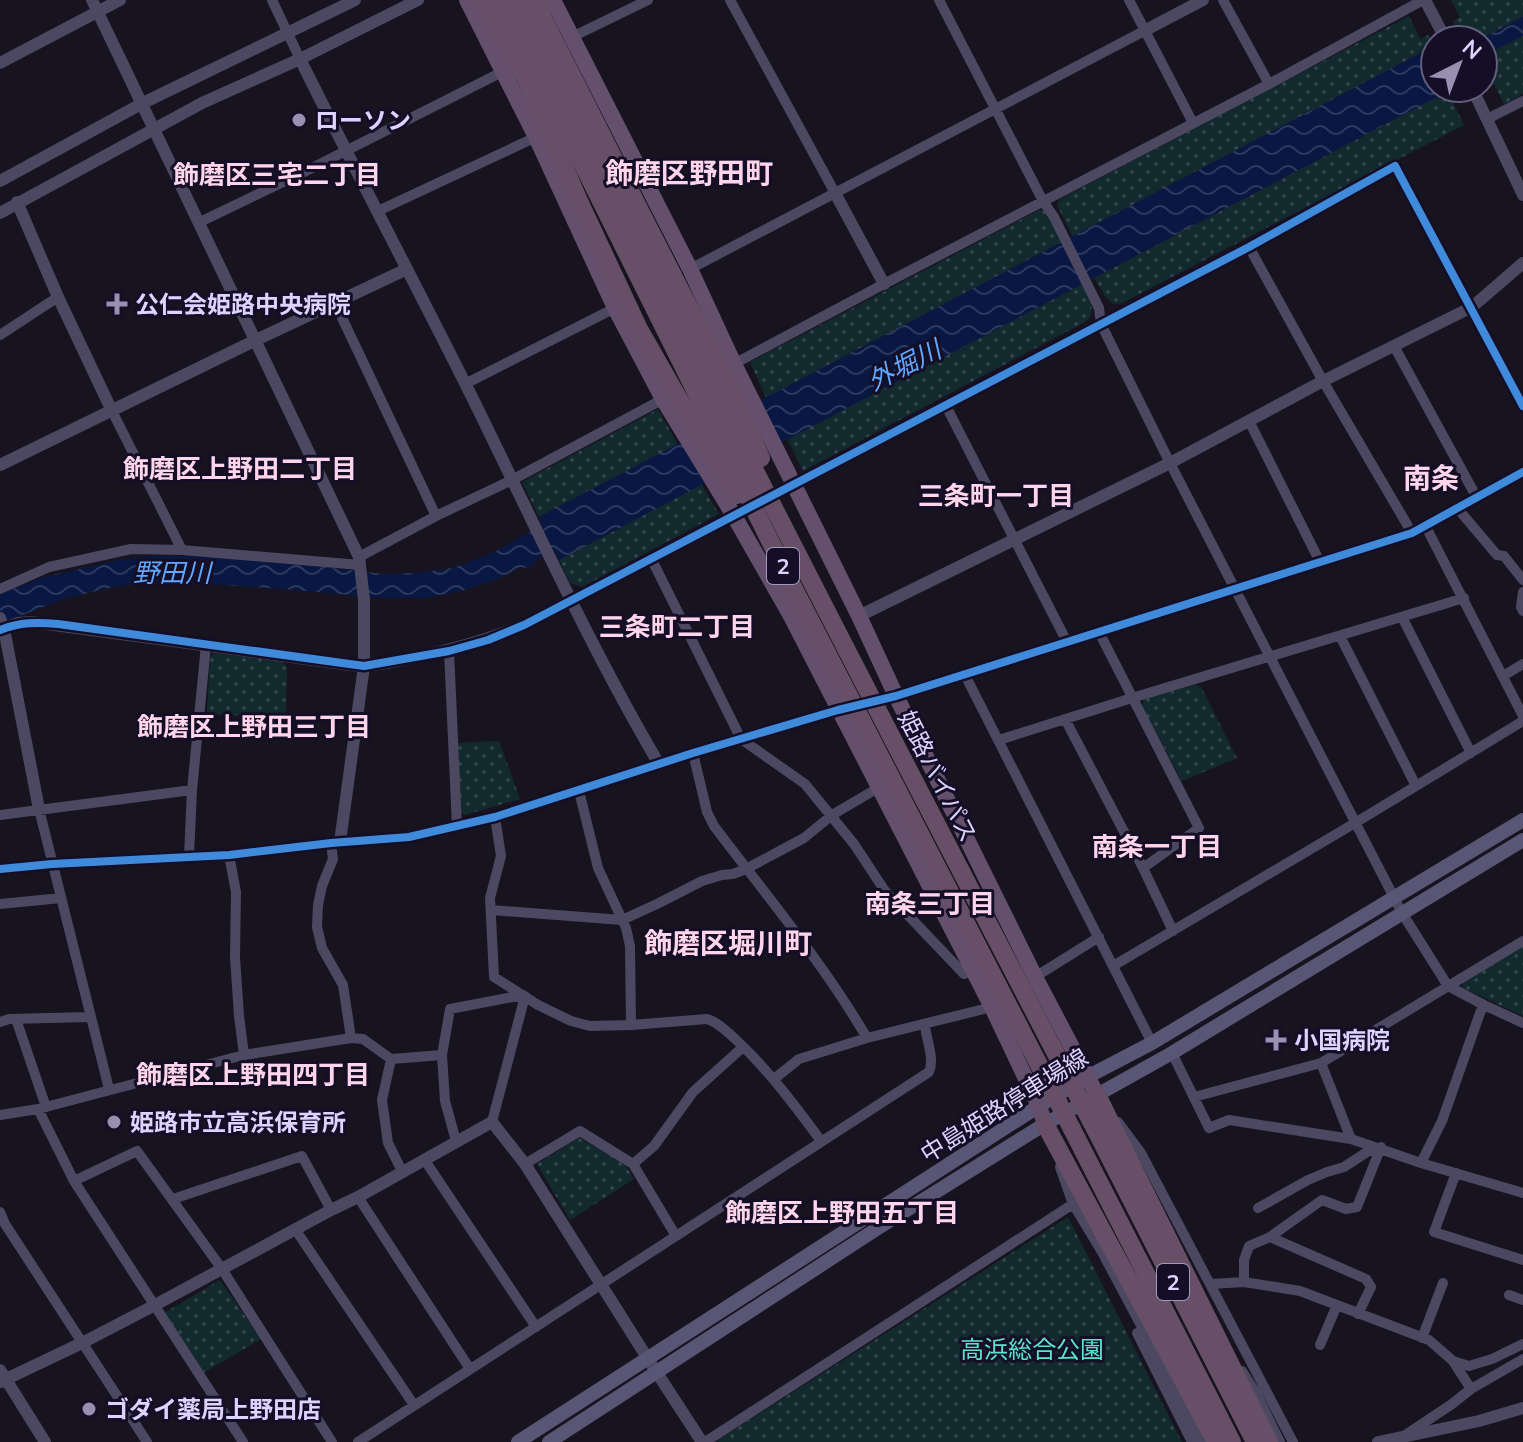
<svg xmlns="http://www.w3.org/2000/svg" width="1523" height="1442" font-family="Mulish,'Noto Sans JP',sans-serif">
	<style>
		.grass { fill: url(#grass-dots) }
		.water { fill: url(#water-waves) }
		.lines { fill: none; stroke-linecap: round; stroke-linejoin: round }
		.minor { stroke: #4c4861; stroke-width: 10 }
		.tertiary { stroke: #4c4861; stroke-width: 12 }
		.secondary { stroke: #595574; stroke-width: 14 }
		.trunk { stroke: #64506c; stroke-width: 16 }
		.motorway { stroke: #674f67; stroke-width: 18 }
		.motorway-bridge { stroke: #674f67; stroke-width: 18 }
		.cycleway-casing { stroke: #140e26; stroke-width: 13 }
		.cycleway { stroke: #408adc; stroke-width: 8 }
		.poi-dot { fill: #9790b1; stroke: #140e26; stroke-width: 3 }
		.labels { text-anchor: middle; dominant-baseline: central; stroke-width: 6; stroke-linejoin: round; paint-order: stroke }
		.shield { fill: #140e26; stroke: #a098be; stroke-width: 2 }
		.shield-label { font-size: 22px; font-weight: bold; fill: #dcd3ff }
		.poi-label { font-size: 24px; font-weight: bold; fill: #dcd3ff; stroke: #140e26; text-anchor: start }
		.street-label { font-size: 24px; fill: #dcd3ff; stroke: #140e26 }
		.park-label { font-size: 24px; fill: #5ae4cf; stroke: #140e26 }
		.neighbourhood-label { font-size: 26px; font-weight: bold; fill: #ffd5ec; stroke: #140e26 }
		.water-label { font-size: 26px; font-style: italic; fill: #61a6ff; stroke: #140e26 }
		.quarter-label { font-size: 28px; font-weight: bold; fill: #ffd5ec; stroke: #140e26 }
	</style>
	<defs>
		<pattern id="grass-dots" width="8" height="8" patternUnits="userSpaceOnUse" patternTransform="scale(2)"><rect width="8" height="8" fill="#122a2e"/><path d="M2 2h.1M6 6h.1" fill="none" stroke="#34484d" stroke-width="1.8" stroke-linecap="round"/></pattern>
		<pattern id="water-waves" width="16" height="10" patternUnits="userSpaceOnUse" patternTransform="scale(2)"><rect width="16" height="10" fill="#091842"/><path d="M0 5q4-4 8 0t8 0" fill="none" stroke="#2c395e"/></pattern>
	</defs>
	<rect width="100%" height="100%" fill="#171420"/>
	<path class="grass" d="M1451,0H1523V17L1478,40H1463L1453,21L1460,17Z
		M1409,16L1420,39L1428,35L1434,46L1073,237L1057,205L1060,199Z
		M1523,36V94L1504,104L1493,82L1485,85L1483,81V56Z
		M1454,88L1461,98L1453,103L1464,125L1122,303L1113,304L1105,296L1094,278Z
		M1041,209L1049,215L1062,242L766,398L750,362Z
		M1084,283L1092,302L1091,316L1083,323L803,471L787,438Z
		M658,409L678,445L539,517L522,482Z
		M701,484L719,514L582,587L570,583L559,560Z
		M214,653L283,662L287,667L286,714L282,717L210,714L207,712L210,657Z
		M1194,685L1201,687L1237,758L1182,781L1142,706L1144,699Z
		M499,741L520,799L464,815L460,810L458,743Z
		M1523,945V1016L1463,988L1461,982Z
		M579,1138L623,1161L634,1179L570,1220L537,1164Z
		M1068,1217L1182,1442H718L719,1439Z
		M220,1280L261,1339L203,1373L164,1313Z"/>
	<path class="water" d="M1523,17V36L1483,56V40H1478Z
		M1434,46L1435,88H1454L559,560L554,550L536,560L535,563L528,568L521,567L498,579L458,592L423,598H384L283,589L163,581L114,587L66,598L0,624V594L41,578L119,560L153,556L237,557L383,574L417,573L453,568L491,554L542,525L539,517Z"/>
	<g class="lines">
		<path class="minor" d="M272,0L300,59
			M730,0L835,193
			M939,0L1043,201L1054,217L1099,308L1101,324L1170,463L1402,913L1448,986L1484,1005L1523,1023
			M1129,0L1193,123
			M1223,0L1269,84
			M572,37L648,0
			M1487,119L1523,101
			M378,211L536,137
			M200,222L306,171L504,71
			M1249,247L1323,381L1412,533
			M690,269L1144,31
			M335,303L436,516
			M0,335L58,297
			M1394,346L1477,498
			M732,365L884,284L1269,84L1423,0
			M465,384L615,308
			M945,404L1067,642
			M112,411L182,550
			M1249,421L1320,562
			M794,484L1249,247L1395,166L1523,406
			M1458,509L1497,555L1504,556L1523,580
			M1426,527L1523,716
			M359,557L436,516L512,480L667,397
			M651,558L741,739L805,784L854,844L885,891L964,974L973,971
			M0,589L49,567L131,549L182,550L360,565
			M1523,592L1521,607L1523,611
			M1402,617L1471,753
			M1099,632L1199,828L1143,868
			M1340,636L1416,786
			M449,651L457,827
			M965,675L1152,1043
			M1503,676L1523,664
			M896,696L1412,533L1523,472
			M1065,719L1143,868L1173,931
			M999,740L1132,698L1464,598
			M693,753L707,812L714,826C767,896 823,963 867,1038
			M579,791L598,868L626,928L630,946L631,1025
			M39,809L109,1089
			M0,815L192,790
			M495,817L501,856L490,898L494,977L538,1005L571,1021L590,1026L631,1025L707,1019C717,1022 724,1029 732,1036C766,1067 794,1104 821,1141
			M331,843L333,859L322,886L318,905L317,927L322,948L343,985L351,1038
			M229,855L236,892L235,957L239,1016L244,1055
			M189,856L192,790L206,645
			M0,869L52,864L229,855L331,843L409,837L495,817L693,753L838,710
			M0,904L61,898
			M491,910L622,920L657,904L702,881L722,875L733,874L746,869L804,838L832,815L878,788
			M1113,966L1355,823L1523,721
			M1035,977L1099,937
			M16,1019L46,1107
			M0,1022L9,1019L89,1017
			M1172,1053L1209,1128L1229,1120L1351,1139L1421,1163L1523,1193
			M391,1059L382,1100L388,1143L402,1171
			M774,1079L799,1059L867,1038L992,1007
			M1194,1097L1321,1063
			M38,1109L74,1181L243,1442
			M0,1115L38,1109L244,1055L351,1038L363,1039L391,1059L442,1055
			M492,1122L525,996
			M1118,1122L1141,1153L1293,1442
			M1351,1139L1321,1063L1523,941
			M456,1141L445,1101L442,1055L450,1009L523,995
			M424,1159L536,1327
			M1421,1163L1442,1121L1480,1013L1484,1005
			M525,1164L580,1131L633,1164L676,1236
			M633,1164L654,1146L693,1092L743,1047
			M1060,1167L1073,1204L1102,1252L1203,1442
			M1456,1173L1434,1232L1523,1260
			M74,1181L137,1151L222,1269L332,1442
			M358,1197L470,1369
			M173,1199L302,1156L331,1210
			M1258,1208L1308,1180L1327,1172L1344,1167L1367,1152L1379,1148
			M0,1212L5,1224L147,1442
			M295,1229L414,1405
			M1270,1237L1366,1279L1371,1287L1358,1314
			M1244,1282V1260L1249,1246L1270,1237L1322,1200L1346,1209L1357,1207L1381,1147
			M1211,1284L1244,1282L1300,1291L1429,1340L1453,1361L1471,1389
			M1509,1295L1523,1300
			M1137,1333L1192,1442
			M1422,1338L1443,1283
			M1320,1345L1337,1305
			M1453,1361L1469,1366L1492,1359L1523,1344
			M1242,1371L1256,1393L1280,1442
			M1407,1434L1452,1404L1471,1389L1523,1359
			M358,1442L929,1072C935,1059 926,1039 925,1025
			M705,1442L1073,1204"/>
		<path class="tertiary" d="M92,0L359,557L364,600V666L340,842
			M1425,0L1446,40
			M1144,31L1203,0
			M300,59C356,172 415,283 471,395C532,519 589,645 659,764
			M0,63L120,0
			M1472,88L1523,195
			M0,181L143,103L355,0
			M835,193L884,284
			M17,202L58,297L112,411
			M0,213L202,103L300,59L418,0
			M0,465L256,340L407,269
			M859,616L1170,463L1323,381L1472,307L1523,263
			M0,618L4,629L39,809
			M0,630L18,623L32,622L350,665C370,667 388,663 407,659C449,651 485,641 524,625L794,484
			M0,1370L45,1442
			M0,1382L82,1343L155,1305L331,1210L358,1197L492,1122L525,1164L648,1359L702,1442
			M1378,1442L1479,1421L1523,1408"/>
		<path class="secondary" d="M518,1442L1039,1106L1087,1077L1152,1043L1523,820
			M549,1442L878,1228L1045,1124L1172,1053L1523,840"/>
		<path class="trunk" d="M467,0L536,137L615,308L663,399L733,514L791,616L992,1007L1039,1106L1045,1124
			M553,0L690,269L734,364L859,616L896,696L1035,977L1097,1095"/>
		<path class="motorway" d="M482,0L526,79L580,203
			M538,0L543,18L625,181
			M1097,1095L1269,1442
			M1091,1121L1255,1442
			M1045,1124L1216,1442
			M1072,1129L1232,1442"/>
		<path class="motorway-bridge" d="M501,0L789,579L1072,1129
			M520,0C704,377 897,749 1091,1121
			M625,181L728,384L761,458
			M580,203L639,329L704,443L737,495"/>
		<g class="cycleway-casing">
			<path id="cycleway" d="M0,630C20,622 37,622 58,624L364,666L449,651L488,640L524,625L1249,247L1395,166L1523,406
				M0,869L52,864L229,855L331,843L409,837L495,817L693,753L838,710L896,696L1412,533L1523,472"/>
		</g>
		<use href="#cycleway" class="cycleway"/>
	</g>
	<g class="poi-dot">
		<circle cx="299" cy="120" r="8"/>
		<path d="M113 292h8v8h8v8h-8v8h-8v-8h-8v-8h8z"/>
		<path d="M1272 1028h8v8h8v8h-8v8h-8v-8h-8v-8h8z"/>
		<circle cx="114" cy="1122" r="8"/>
		<circle cx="89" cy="1409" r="8"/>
	</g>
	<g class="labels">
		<g class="shield">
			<rect x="767" y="548" width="32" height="36" rx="6"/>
			<rect x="1157" y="1264" width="32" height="36" rx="6"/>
		</g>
		<g class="shield-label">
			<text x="783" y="566">2</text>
			<text x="1173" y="1282">2</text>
		</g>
		<g class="poi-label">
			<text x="315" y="120">ローソン</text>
			<text x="135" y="304">公仁会姫路中央病院</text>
			<text x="1294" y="1040">小国病院</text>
			<text x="130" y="1122">姫路市立高浜保育所</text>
			<text x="105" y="1409">ゴダイ薬局上野田店</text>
		</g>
		<g class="street-label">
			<text transform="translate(938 776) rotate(63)">姫路バイパス</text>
			<text transform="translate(1004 1105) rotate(-32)">中島姫路停車場線</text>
		</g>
		<g class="park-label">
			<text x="1032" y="1349">高浜総合公園</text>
		</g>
		<g class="neighbourhood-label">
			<text x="277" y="174">飾磨区三宅二丁目</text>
			<text x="240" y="468">飾磨区上野田二丁目</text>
			<text x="996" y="495">三条町一丁目</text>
			<text x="677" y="626">三条町二丁目</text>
			<text x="254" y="726">飾磨区上野田三丁目</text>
			<text x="1157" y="846">南条一丁目</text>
			<text x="930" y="903">南条三丁目</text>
			<text x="253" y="1074">飾磨区上野田四丁目</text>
			<text x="842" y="1212">飾磨区上野田五丁目</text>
		</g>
		<g class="water-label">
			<text transform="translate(904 365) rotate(-27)">外堀川</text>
			<text x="172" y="572">野田川</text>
		</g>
		<g class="quarter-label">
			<text x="689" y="172">飾磨区野田町</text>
			<text x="1431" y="477">南条</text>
			<text x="728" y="942">飾磨区堀川町</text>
		</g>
	</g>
	<g transform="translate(1459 64) rotate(42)"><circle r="38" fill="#140e26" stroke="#645d7d" stroke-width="2"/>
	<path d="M0-6L14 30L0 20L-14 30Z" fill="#9790b1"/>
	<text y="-12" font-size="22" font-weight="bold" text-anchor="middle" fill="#dcd3ff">N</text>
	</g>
</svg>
